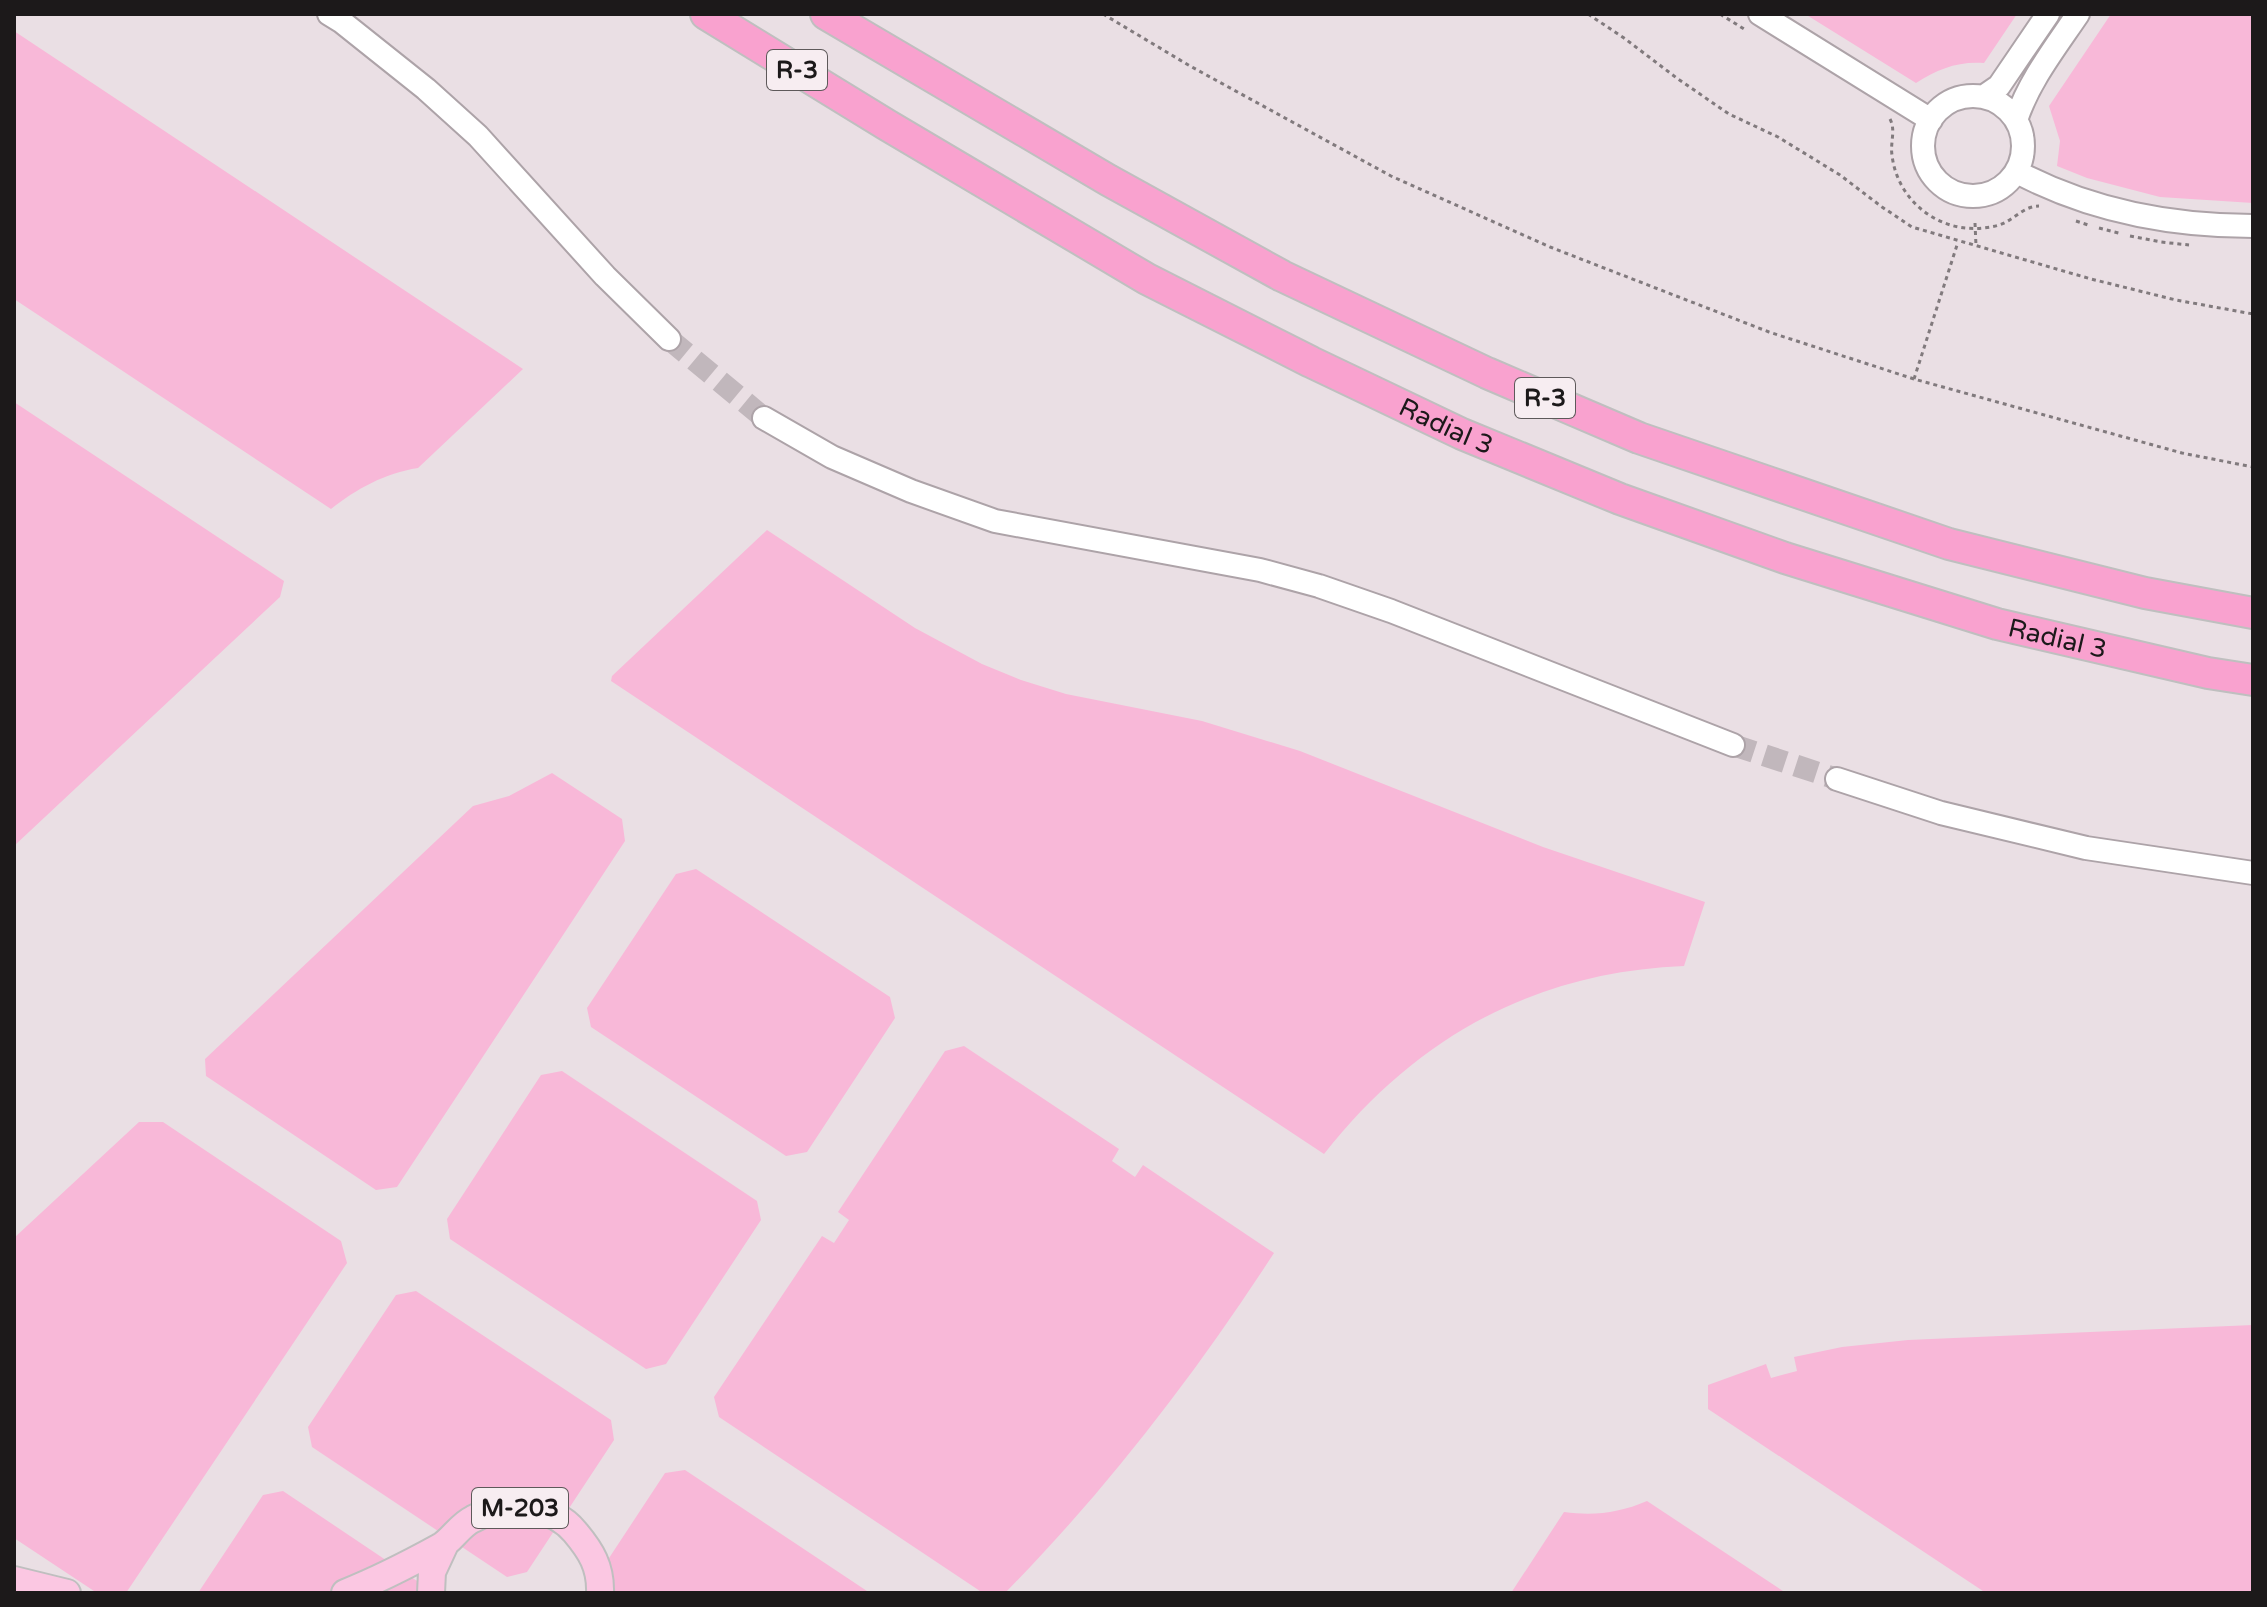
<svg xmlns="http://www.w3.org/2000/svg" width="2267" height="1607" font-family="'Varela Round',sans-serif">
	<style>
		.green { fill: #f8b8d8 }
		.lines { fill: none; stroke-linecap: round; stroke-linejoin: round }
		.minor-tunnel { stroke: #c1b7bc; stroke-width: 22; stroke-dasharray: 22 11; stroke-linecap: butt }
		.minor-casing { stroke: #ada3a8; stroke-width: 26 }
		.major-casing { stroke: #bfbfbf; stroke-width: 30 }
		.highway-casing { stroke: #bfbfbf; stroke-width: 34 }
		.path { stroke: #817a7d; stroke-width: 3; stroke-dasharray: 4 4; stroke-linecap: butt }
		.minor { stroke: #fff; stroke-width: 22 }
		.major { stroke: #fbc7e2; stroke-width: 26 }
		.highway { stroke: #f9a2cf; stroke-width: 30 }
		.labels { text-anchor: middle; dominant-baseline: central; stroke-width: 8; stroke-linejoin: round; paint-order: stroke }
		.shield { fill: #f7edf1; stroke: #5e595a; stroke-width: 2 }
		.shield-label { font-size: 24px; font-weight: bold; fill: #1c191a }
		.street-label { font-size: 26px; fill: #1c191a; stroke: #f7edf1 }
	</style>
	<rect width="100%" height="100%" fill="#eadfe4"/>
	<path class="green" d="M1805,14H2017L1984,63C1958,61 1938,69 1916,83Z
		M2111,14H2253V203L2160,197L2087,178L2057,166L2060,141L2049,106Z
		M14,31L523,369L418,468C385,473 356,489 331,509L14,299Z
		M14,402L284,581L280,597L14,846Z
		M767,530L915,628L982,664L1021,680L1066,694L1202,721L1300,751L1543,847L1705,902L1684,966C1535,972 1416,1037 1324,1154L611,681L612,676Z
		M552,773L622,819L625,841L397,1187L376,1190L206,1076L205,1059L473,806L509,796Z
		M696,869L890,997L895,1018L807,1152L786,1156L591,1027L587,1008L676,874Z
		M964,1046L1119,1149L1112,1161L1135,1177L1143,1165L1274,1253C1194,1376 1108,1488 1005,1593H983L719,1417L714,1397L822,1236L834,1243L849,1220L838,1212L945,1051Z
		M562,1071L757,1201L761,1220L666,1364L646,1369L450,1239L447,1219L541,1075Z
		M139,1122H163L341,1241L347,1263L126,1593H97L14,1538V1238Z
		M416,1291L611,1420L614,1440L527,1572L507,1577L312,1447L308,1427L396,1295Z
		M2253,1325V1593H1986L1708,1409V1385L1766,1364L1771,1378L1797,1371L1794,1357L1842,1347L1908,1340Z
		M685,1470L870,1593H586L665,1473Z
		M283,1491L435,1593H198L263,1495Z
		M1647,1501L1786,1593H1511L1564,1512C1594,1516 1619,1513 1647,1501Z"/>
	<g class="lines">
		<path class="minor-tunnel" d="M669,339L764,418
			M1733,745L1837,779"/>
		<g class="minor-casing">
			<path id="minor" d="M329,14L342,22L426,89L478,136L605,276L669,339
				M1760,14L1931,120
				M1923 146a50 50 0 1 1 100 0a50 50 0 1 1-100 0Z
				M1983,97L1999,86L2048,14
				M2016,120C2029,81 2055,48 2078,14
				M2017,172C2089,210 2171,226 2253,226
				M764,418L832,457L911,491L995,521L1260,570L1319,586L1391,611L1733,745
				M1837,779L1941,813L2086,848L2253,873"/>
		</g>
		<g class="major-casing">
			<path id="major" d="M14,1580L67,1593
				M345,1593C378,1580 409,1564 440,1547C452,1540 460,1525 473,1519C504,1502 551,1503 575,1532C591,1551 601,1567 600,1593
				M431,1593L432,1572L445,1544"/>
		</g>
		<g class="highway-casing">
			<g id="highway">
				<path id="s1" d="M706,14L887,125L1147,279L1311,362L1462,434L1620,499L1785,558L1997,624L2208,673L2253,680"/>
				<path d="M826,14L1108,180L1282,276L1487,373L1639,438L1949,544L2145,593L2253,613"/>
			</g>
		</g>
		<path class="path" d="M1103,14L1190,66L1391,176L1550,247L1769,332L1914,379L2182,453L2253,467
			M1588,14L1624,38L1678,79L1729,114L1778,137L1840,175L1882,207L1912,227L2091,279L2176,300L2253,314
			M1720,14L1744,29
			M1890,119C1896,130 1890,143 1892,155C1897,200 1938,233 1983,228C1991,227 1999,226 2006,222C2017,216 2026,206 2039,206
			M2076,221L2091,226
			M1975,223L1976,246
			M2099,228L2122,234
			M2130,236L2161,242L2189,245
			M1914,379L1958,242"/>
		<use href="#minor" class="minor"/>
		<use href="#major" class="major"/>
		<use href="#highway" class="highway"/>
	</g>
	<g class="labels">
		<g class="shield">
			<rect x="767" y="50" width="60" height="40" rx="6"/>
			<rect x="1515" y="378" width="60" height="40" rx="6"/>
			<rect x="472" y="1488" width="96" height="40" rx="6"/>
		</g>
		<g class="shield-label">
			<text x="797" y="70">R-3</text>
			<text x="1545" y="398">R-3</text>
			<text x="520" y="1508">M-203</text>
		</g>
		<g class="street-label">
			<text stroke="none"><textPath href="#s1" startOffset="848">Radial 3</textPath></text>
			<text stroke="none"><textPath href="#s1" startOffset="1496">Radial 3</textPath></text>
		</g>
	</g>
	<rect width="2267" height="1607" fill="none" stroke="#1c191a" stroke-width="32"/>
</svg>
